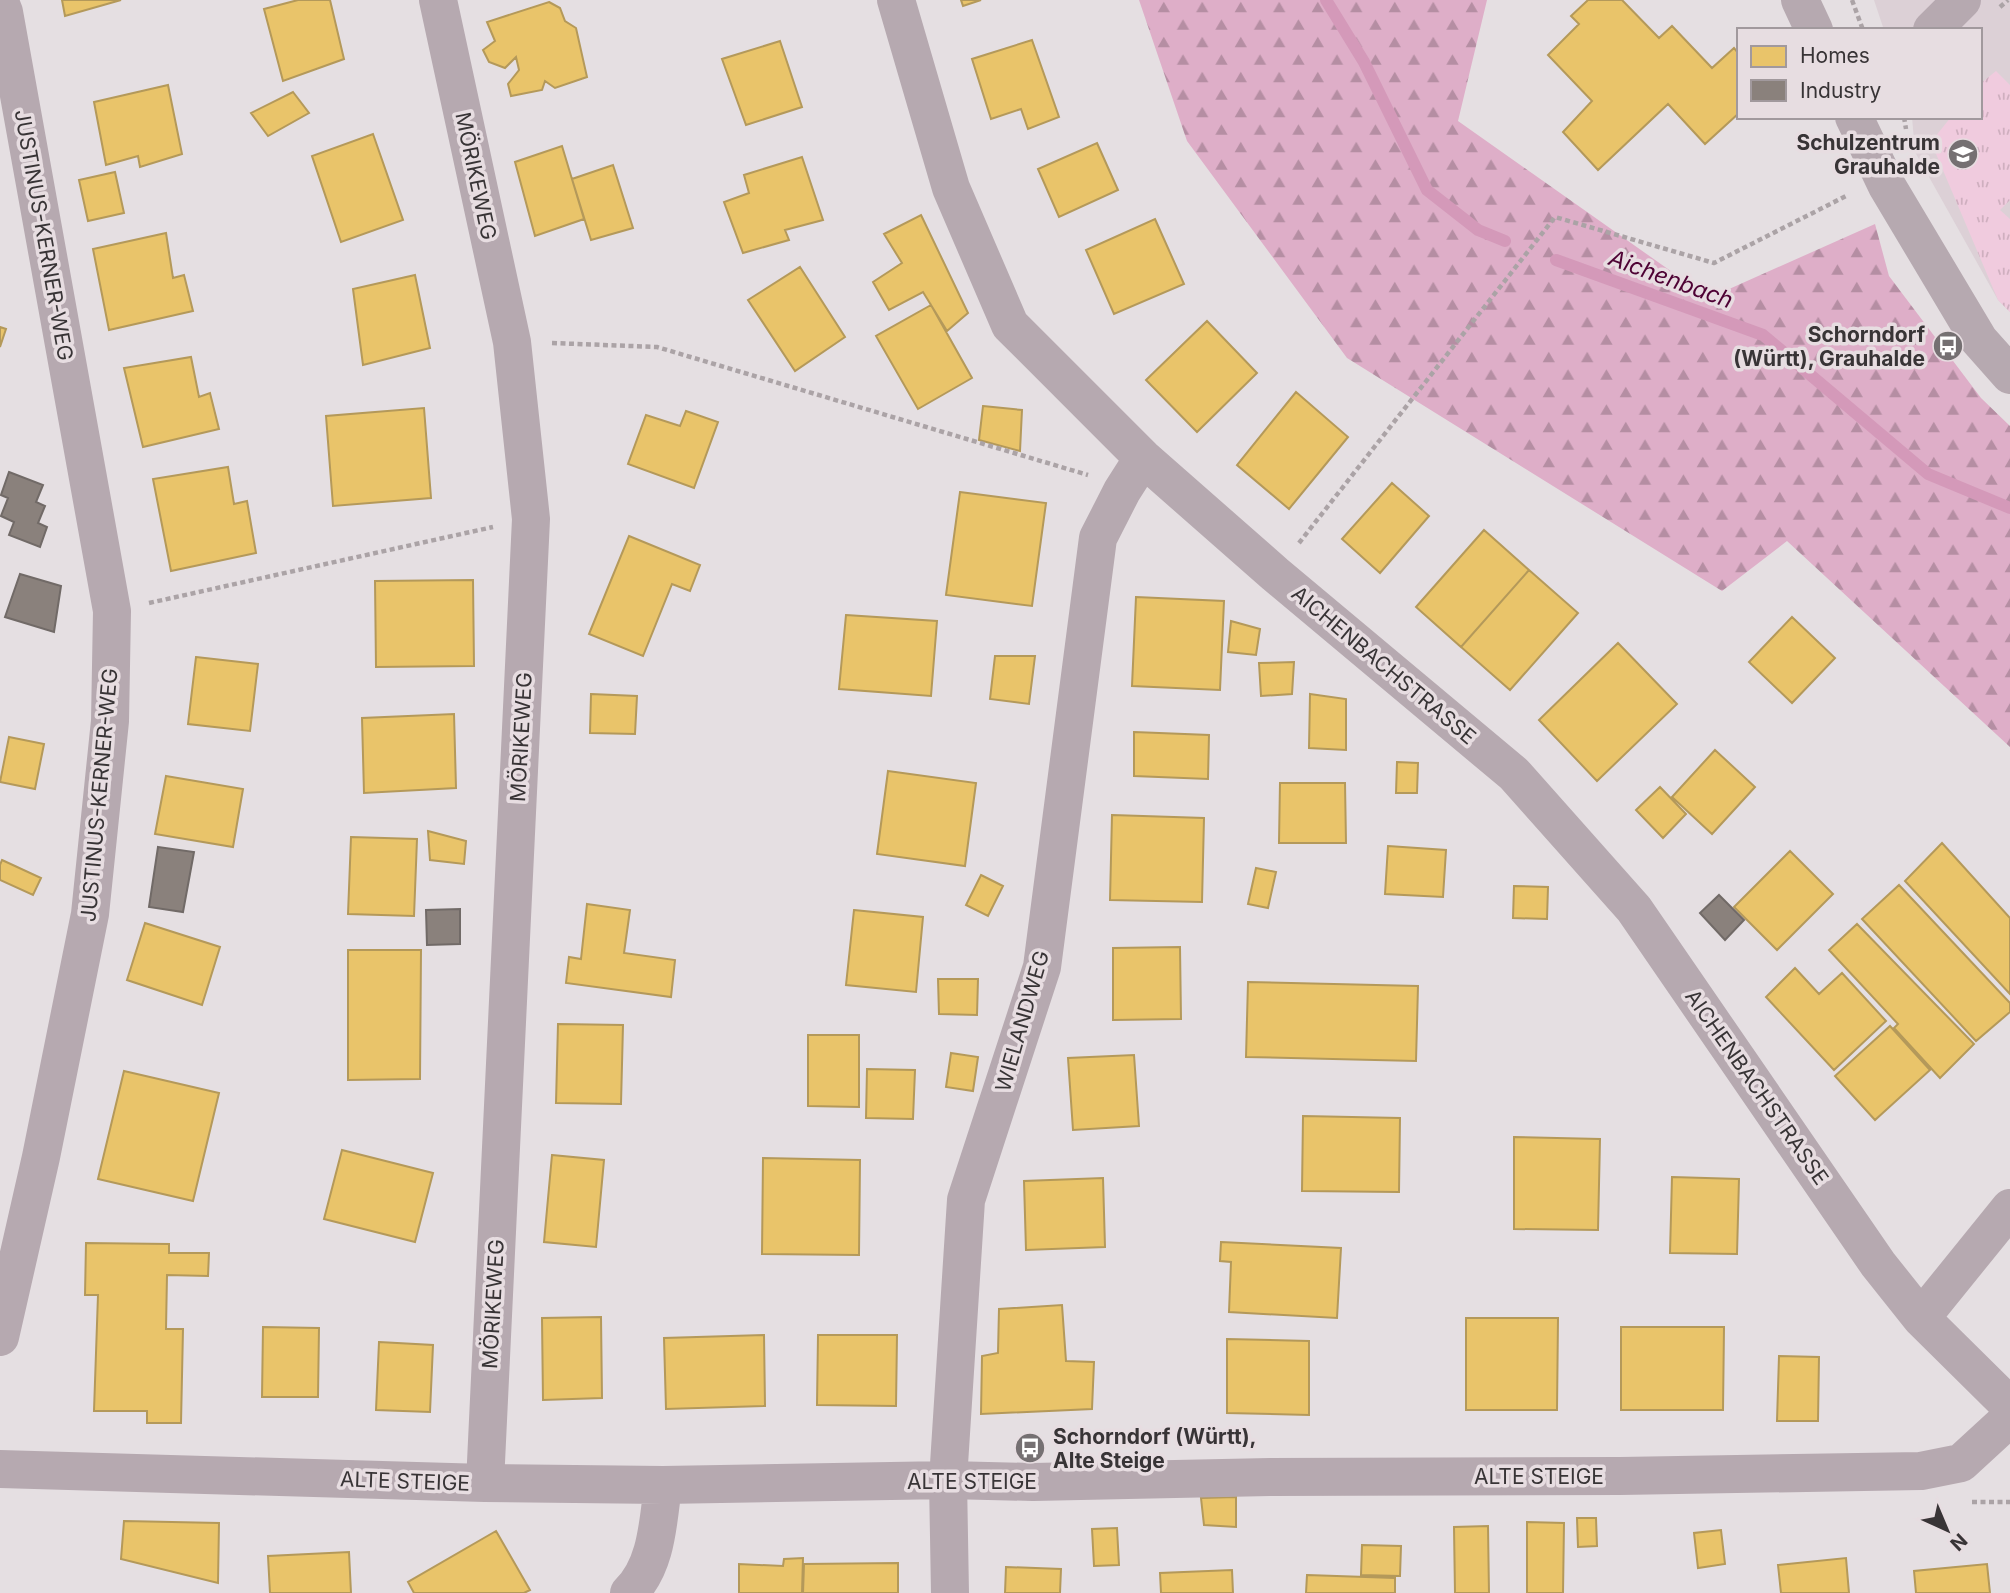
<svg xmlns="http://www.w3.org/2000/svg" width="2010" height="1593" font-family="Inter,sans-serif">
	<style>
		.built { fill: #dcd0d6 }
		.grass { fill: url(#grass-tufts) }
		.forest { fill: url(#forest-firs) }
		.homes { fill: #e9c46a; stroke: #b4995a; stroke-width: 2 }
		.industry { fill: #8a817c; stroke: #716a67; stroke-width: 2 }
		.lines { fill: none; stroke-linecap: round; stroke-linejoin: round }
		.stream { stroke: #d499b9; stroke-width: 12 }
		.path { stroke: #aba3a6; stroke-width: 4.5; stroke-dasharray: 5 3.5; stroke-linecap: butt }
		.minor { stroke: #b6a9b0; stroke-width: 38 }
		.labels { text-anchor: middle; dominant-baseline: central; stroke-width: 7; stroke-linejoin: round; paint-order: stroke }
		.poi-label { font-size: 21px; font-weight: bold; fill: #383436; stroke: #e7dde1; text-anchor: end }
		.street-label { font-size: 21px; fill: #383436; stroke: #e7dde1 }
		.water-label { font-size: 23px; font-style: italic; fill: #4e0234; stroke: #e7dde1 }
	</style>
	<defs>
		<pattern id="grass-tufts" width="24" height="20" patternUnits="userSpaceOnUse" patternTransform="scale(1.75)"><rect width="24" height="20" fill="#f0cbde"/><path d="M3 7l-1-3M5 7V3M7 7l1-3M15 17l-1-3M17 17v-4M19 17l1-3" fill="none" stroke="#cfafbf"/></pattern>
		<pattern id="forest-firs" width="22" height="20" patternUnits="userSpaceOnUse" patternTransform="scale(1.75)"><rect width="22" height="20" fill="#deaec8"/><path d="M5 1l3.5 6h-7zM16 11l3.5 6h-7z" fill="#b58ea3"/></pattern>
	</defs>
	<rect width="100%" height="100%" fill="#e5dfe2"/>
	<path class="built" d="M1874,0H2010V312L1998,300L1915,152L1912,117H1980V30H1884Z"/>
	<path class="grass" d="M1996,71L2010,85V200L2000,210L2010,219V312L1998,300L1931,142L1951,117H1980V84Z"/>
	<path class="forest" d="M1139,0H1487L1458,121L1709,298L1875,224L1889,276L1981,398L2010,426V747L1787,541L1722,591L1347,358L1187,141Z"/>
	<path class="homes" d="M62,0H121L65,16Z
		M298,0H330L344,59L283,81L264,9Z
		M961,0H981L963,6Z
		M1588,0H1622L1659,38L1672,26L1712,68L1734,48L1739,54V113L1705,144L1668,104L1598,170L1563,132L1592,101L1548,55L1579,24L1571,16Z
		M549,2L560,8L565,21L576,28L587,77L555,88L545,81L542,90L511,96L508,84L519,70L516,57L505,68L489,62L483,50L495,41L487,22Z
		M1032,40L1059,117L1028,129L1021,109L991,119L972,59Z
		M780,41L802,107L746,125L722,59Z
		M168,85L182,154L140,167L138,156L106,165L94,102Z
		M293,92L309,113L268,136L251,113Z
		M373,134L403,220L341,242L312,156Z
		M1097,143L1118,190L1059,217L1038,169Z
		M562,146L584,219L535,236L515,162Z
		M802,157L823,220L785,230L789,240L743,253L724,202L749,193L744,175Z
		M613,165L633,228L591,240L572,179Z
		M115,172L124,213L88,221L79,180Z
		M921,215L968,313L947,331L923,292L889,310L873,282L902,263L884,234Z
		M1155,219L1184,284L1114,314L1086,250Z
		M166,233L173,278L184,275L193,311L109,330L93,249Z
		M800,267L845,337L795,371L748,300Z
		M415,275L430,348L363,365L353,289Z
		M931,305L972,378L918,409L876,336Z
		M1207,321L1257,373L1197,432L1146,380Z
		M0,327L6,329L0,347Z
		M191,357L199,397L210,393L219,429L143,447L124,368Z
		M1296,392L1348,437L1289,509L1237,465Z
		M983,406L1022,410L1020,451L979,440Z
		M424,408L431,498L333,506L326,416Z
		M686,411L718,422L694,488L628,464L646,415L680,426Z
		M228,467L234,504L247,501L256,553L171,571L153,479Z
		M1392,483L1429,516L1380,573L1342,539Z
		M960,492L1046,503L1032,606L946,595Z
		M1484,530L1529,570L1461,647L1416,607Z
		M629,536L700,565L690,591L672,584L643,656L589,634Z
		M1529,570L1578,613L1510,690L1461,647Z
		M473,580L474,666L376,667L375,581Z
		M1136,597L1224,601L1220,690L1132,686Z
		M846,615L937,621L931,696L839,689Z
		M1792,617L1835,658L1792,703L1749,662Z
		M1231,621L1260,629L1256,655L1228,652Z
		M1618,643L1677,704L1597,781L1539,720Z
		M995,656H1035L1029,704L990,699Z
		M196,657L258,664L250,731L188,724Z
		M1294,662L1292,694L1261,696L1259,663Z
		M591,694L637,696L635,734L590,733Z
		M1310,694L1346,699V750L1309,748Z
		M454,714L456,788L364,793L362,718Z
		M1134,732L1209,735L1208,779L1134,776Z
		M9,737L44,744L35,789L0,782Z
		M1715,750L1755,787L1712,834L1672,797Z
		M1397,762L1418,763L1417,793H1396Z
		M888,771L976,783L965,866L877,854Z
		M166,776L243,789L233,847L155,834Z
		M1280,783H1345L1346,843H1279Z
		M1660,787L1686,814L1663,838L1636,810Z
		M1112,815L1204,818L1202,902L1110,900Z
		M428,831L466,841L464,864L430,860Z
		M351,837L417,839L414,916L348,914Z
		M1942,843L2010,918V994L1905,881Z
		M1388,846L1446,850L1443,897L1385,894Z
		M1790,851L1833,894L1777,950L1734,907Z
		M2,860L41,878L33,895L0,880V865Z
		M1256,868L1276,872L1268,908L1248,904Z
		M981,875L1003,886L988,916L966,905Z
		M1899,885L2010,1003V1012L1976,1041L1862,919Z
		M1514,886L1548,887L1547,919L1513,918Z
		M587,904L630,910L624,953L675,960L671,997L566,983L569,957L581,959Z
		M854,910L923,917L916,992L846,985Z
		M145,923L220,947L202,1005L127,980Z
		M1857,924L1974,1044L1940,1078L1894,1028L1898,1024L1829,950Z
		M1180,947L1181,1019L1113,1020V948Z
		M348,950H421L420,1079L348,1080Z
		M1795,968L1819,994L1842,973L1886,1021L1834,1070L1766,997Z
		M938,979H978L977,1015L939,1014Z
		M1248,982L1418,986L1416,1061L1246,1057Z
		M558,1024L623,1025L621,1104L556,1103Z
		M1890,1026L1930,1070L1875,1120L1835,1076Z
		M808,1035H859V1107L808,1106Z
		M951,1053L978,1057L973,1091L946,1087Z
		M1134,1055L1139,1126L1073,1130L1068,1058Z
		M867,1069L915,1070L913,1119L866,1118Z
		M124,1071L219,1093L193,1201L98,1179Z
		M1303,1116L1400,1118L1399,1192L1302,1191Z
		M1514,1137L1600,1139L1598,1230L1514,1229Z
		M342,1150L433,1173L415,1242L324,1219Z
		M552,1155L604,1160L596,1247L544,1242Z
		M763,1158L860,1160L859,1255L762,1254Z
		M1672,1177L1739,1179L1737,1254L1670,1253Z
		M1103,1178L1105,1247L1026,1250L1024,1181Z
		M1221,1242L1341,1248L1337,1318L1229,1312L1231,1262L1220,1261Z
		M86,1243L169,1244V1253H209L208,1276L167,1275L166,1329H183L181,1423H147V1411H94L98,1295H85Z
		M1062,1305L1066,1361L1094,1362L1092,1409L981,1414L982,1356L998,1353L999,1309Z
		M601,1317L602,1398L543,1400L542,1318Z
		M1466,1318H1558L1557,1410H1466Z
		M263,1327L319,1328L318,1397H262Z
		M1621,1327H1724L1723,1410H1621Z
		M764,1335L765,1406L666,1409L664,1338Z
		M818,1335H897L896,1406L817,1405Z
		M1227,1339L1309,1341V1415L1227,1413Z
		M379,1342L433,1345L430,1412L376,1410Z
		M1779,1356L1819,1357L1818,1421H1777Z
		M1236,1497V1527L1204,1525L1201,1498Z
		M1577,1518H1596L1597,1546L1578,1547Z
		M124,1521L219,1523L218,1583L121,1559Z
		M1527,1522L1564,1523L1563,1593H1527Z
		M1488,1526L1489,1593H1455L1454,1527Z
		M1117,1528L1119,1565L1094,1566L1092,1529Z
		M1721,1530L1725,1564L1698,1568L1694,1533Z
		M496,1531L530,1590L524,1593H414L408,1582Z
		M1362,1545L1401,1546L1400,1576L1361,1575Z
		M349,1552L351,1593H270L268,1556Z
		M803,1558L802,1593H739V1564L783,1566L784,1559Z
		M1846,1558L1849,1593H1781L1778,1565Z
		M898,1563V1593H803L804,1564Z
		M1987,1564L1990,1593H1916L1914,1571Z
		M1006,1567L1061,1569L1060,1593H1005Z
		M1232,1570L1233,1593H1161L1160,1573Z
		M1307,1575L1395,1578V1593H1306Z"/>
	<path class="industry" d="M9,472L43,485L36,502L45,506L38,523L47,527L40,547L9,535L14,522L1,516L8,498L1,495Z
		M20,574L61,586L54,632L5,617Z
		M158,847L194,852L183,912L149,907Z
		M1719,895L1744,920L1725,940L1700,913Z
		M460,909V944L427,945L426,910Z"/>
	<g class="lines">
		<path class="stream" d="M1326,0L1364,62L1427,190L1478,230L1505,241
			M1556,260L1763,335L1928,474L2010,508"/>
		<path class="path" d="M1852,0L1863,30
			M2000,7L2008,0
			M1904,117L1906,129
			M552,343L657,347L1088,475
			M1299,543L1555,217L1714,263L1848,195
			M149,603L493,527
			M1972,1502H2010"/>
		<path class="minor" d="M438,0L512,342L531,519L485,1483
			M896,0L951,188L1010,325L1143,458L1275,574L1514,774L1634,909L1878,1264L1921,1318L2010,1406
			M1800,0L1814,30
			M0,2L4,12L112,611L110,721L90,914L41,1157L0,1337
			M1932,30L1962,0
			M1854,117L1887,186L1979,340L2010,375
			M1921,1318L2010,1208
			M0,1469L485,1483L663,1485L948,1480L1033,1482L1270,1477L1620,1476L1921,1471L1961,1463L2010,1418
			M629,1593C657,1566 658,1522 663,1485
			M950,1593L948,1480L966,1200L1042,967L1098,538L1122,491L1143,458"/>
	</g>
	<defs>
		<g id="school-disc" transform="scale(1.575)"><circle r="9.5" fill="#757072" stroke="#e7dde1"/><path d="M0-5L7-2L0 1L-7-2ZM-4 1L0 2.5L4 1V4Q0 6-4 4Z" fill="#fff"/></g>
		<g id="bus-disc" transform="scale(1.575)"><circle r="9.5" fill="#757072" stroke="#e7dde1"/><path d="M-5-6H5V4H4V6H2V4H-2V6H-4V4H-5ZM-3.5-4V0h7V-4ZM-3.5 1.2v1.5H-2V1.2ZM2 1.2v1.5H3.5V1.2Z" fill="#fff"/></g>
	</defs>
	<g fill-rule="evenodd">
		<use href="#school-disc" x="1963" y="154"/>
		<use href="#bus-disc" x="1948" y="346"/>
		<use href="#bus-disc" x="1030" y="1448"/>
	</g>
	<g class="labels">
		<g class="poi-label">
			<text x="1940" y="142">Schulzentrum<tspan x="1940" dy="24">Grauhalde</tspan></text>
			<text x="1925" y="334">Schorndorf<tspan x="1925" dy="24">(Württ), Grauhalde</tspan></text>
			<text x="1053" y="1436" text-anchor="start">Schorndorf (Württ),<tspan x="1053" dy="24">Alte Steige</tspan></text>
		</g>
		<g class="street-label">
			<text transform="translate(476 176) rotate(78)">MÖRIKEWEG</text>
			<text transform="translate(44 235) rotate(80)">JUSTINUS-KERNER-WEG</text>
			<text transform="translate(1384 665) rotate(40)">AICHENBACHSTRASSE</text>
			<text transform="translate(521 737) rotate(-87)">MÖRIKEWEG</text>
			<text transform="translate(99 795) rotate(-85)">JUSTINUS-KERNER-WEG</text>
			<text transform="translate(1022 1021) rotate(-74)">WIELANDWEG</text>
			<text transform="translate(1757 1087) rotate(55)">AICHENBACHSTRASSE</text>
			<text transform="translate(493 1304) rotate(-87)">MÖRIKEWEG</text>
			<text x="1539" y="1476">ALTE STEIGE</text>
			<text transform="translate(405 1481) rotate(2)">ALTE STEIGE</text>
			<text x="972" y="1481">ALTE STEIGE</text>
		</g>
		<g class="water-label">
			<text transform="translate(1671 279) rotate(20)">Aichenbach</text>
		</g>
	</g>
	<rect x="1737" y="28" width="245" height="91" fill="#e7dde1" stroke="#a1999d" stroke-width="2"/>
	<rect x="1751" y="46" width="35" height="21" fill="#e9c46a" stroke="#a1999d" stroke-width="2"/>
	<text x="1800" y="63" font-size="21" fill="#383436">Homes</text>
	<rect x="1751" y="80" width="35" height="21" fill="#8a817c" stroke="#a1999d" stroke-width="2"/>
	<text x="1800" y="98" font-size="21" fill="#383436">Industry</text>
	<g transform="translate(1947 1530) rotate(136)" stroke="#e7dde1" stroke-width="5" paint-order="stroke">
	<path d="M0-5L12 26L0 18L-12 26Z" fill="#383436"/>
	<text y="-10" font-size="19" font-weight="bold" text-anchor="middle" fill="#383436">N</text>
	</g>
</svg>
